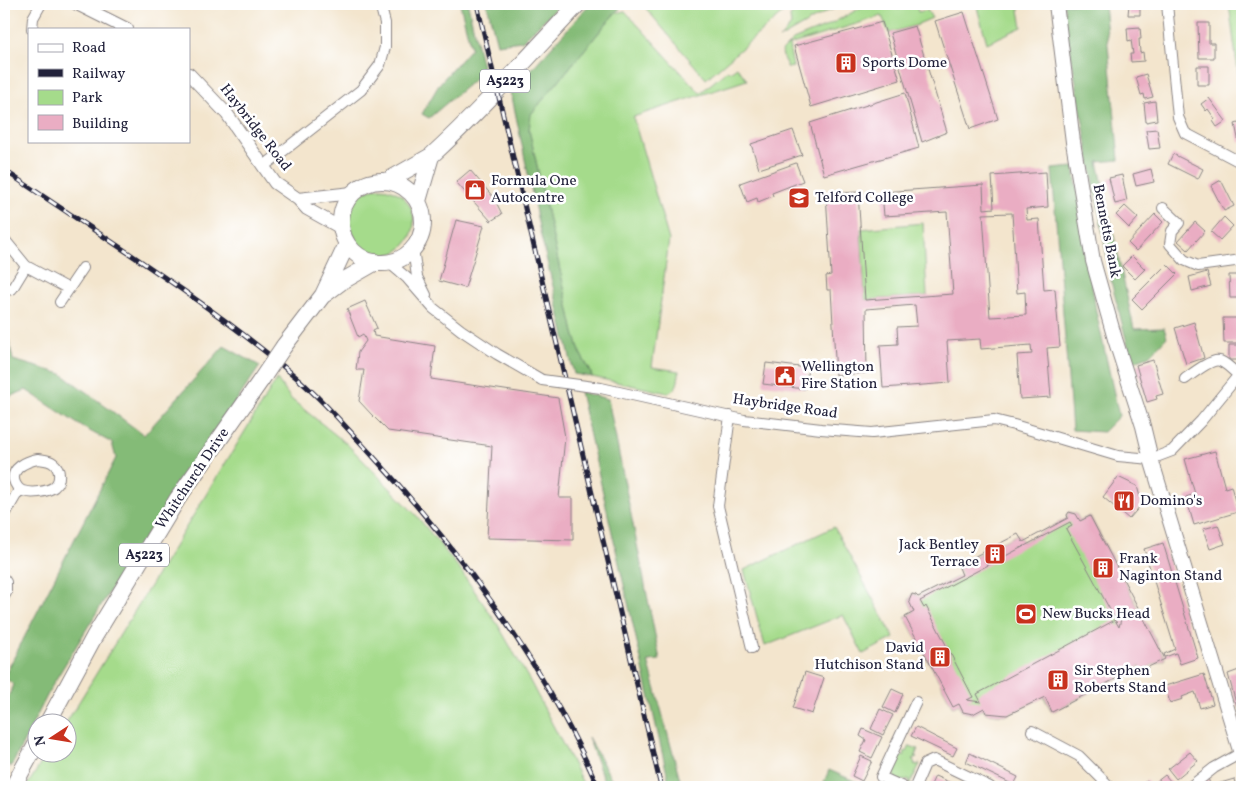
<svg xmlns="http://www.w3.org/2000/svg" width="1246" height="791" font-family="Vollkorn,serif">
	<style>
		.green { fill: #a5db8b; stroke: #647e63 }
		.forest { fill: #84bb77; stroke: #536e59 }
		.building { fill: #eaadc3; fill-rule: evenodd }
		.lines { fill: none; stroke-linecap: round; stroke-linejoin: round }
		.minor-casing { stroke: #8a8484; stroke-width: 12 }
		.tertiary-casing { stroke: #8a8484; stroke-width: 14 }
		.secondary-casing { stroke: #8a8484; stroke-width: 16 }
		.primary-casing { stroke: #8a8484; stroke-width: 18 }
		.minor { stroke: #fff; stroke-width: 10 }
		.tertiary { stroke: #fff; stroke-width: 12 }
		.secondary { stroke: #fff; stroke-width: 14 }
		.primary { stroke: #fff; stroke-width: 16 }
		.rail-casing { stroke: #22223b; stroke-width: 5 }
		.rail { stroke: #fff; stroke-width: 3; stroke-dasharray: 9; stroke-linecap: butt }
		.minor-bridge-casing { stroke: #8a8484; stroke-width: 12; stroke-linecap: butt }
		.primary-bridge-casing { stroke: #8a8484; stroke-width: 18; stroke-linecap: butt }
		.minor-bridge { stroke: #fff; stroke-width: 10 }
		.primary-bridge { stroke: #fff; stroke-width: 16 }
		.labels { text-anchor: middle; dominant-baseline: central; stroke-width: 5; stroke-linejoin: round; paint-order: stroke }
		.shield { fill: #fff; stroke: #646476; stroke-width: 1 }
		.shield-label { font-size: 14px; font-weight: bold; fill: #22223b }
		.poi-label { font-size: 15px; fill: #22223b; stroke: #fff; text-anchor: start }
		.street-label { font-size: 15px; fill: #22223b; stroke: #fff }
	</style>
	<rect width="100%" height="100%" fill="#fff"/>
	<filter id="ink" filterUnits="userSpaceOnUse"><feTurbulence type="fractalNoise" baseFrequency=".02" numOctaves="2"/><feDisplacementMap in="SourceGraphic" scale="10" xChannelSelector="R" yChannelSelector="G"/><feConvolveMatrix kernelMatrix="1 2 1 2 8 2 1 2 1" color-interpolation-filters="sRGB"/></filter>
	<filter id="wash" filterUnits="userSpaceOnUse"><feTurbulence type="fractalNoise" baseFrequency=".0096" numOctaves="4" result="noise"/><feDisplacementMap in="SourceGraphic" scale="20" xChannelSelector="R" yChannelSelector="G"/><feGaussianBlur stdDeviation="1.12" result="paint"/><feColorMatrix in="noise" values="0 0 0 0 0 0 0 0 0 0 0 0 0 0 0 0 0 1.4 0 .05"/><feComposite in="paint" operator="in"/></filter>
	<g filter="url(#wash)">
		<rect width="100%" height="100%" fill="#f3e5cd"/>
		<path class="green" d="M645,4H793L706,79L643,5Z
			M804,4L808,6L810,4H846L824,13L779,39L791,25L790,16Z
			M868,4H893L899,10L905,4H916L918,12L927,10L932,18L918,24V25L889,33L882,16L789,45L793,67L788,68L783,58L782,51L793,40L827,26Z
			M976,4H1018L1022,27L987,43Z
			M1229,4H1242L1241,95Z
			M625,11L700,93L728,70L730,72L737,67L747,80L633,117L669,240L652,367L679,371C678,381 679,388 668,393L592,377L590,370L581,355L574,333L529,130L531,114L615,13Z
			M346 222a34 34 0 1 1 68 0a34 34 0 1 1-68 0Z
			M923,223L927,296L865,300L861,229Z
			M277,379L291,399L347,444L416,515L458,567L498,625L531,683L585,787H26L47,754H68V724L66,723Z
			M1069,512L1076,514L1080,521L1090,516L1165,659L1142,670L1140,666L1052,712L1044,697L1007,715L986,713L984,708L973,714L963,712L959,704L953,707L905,617L914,612L909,601L912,594L916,595L918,597L962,575L958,565L1018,534L1023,542L1068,518L1067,515Z
			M834,527L894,638L863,654L843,615L765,646L744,570Z
			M910,746L918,749L915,756L917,758L913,759L915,765L920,764L910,784L909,779L902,781L903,785L891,779L895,777L893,771L888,772L897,753L898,757L905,756L904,751L907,752Z"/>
		<path class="forest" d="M460,4H468L483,72L429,118L422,114L440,83L471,48Z
			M487,4H561L522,41L497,44Z
			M590,4H625L615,13L531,114L529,130L574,333L581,355L590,371L592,377L574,374L540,232L511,92Z
			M1064,4H1104L1119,160L1098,162L1134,329L1164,328L1167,337L1149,356L1132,362L1112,285L1065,21Z
			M1074,167L1096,311L1119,416L1103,432L1072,430L1052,169Z
			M9,340L13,360L62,374L144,435L224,346L260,366L122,571L53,684L11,767L4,761V704L14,685L4,677L116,458L112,443L84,428L26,390L4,399V342Z
			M580,392L608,399L660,660L648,661L682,787H670Z
			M588,737L616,787H606Z
			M829,770L868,787H822Z"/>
		<g id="blocks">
			<path class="building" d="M1129,4H1140V15H1128Z
				M964,12L998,119L970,129L935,21Z
				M882,22L900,80L811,107L794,46Z
				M1198,23H1209V43H1214V58H1199Z
				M915,26L947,132L922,142L890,33Z
				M1140,27L1141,39H1139L1140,53L1143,52L1144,61L1131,62L1130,54H1133L1131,40L1128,41L1127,28Z
				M1197,66H1209V85H1197Z
				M1146,74L1153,97L1145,99L1144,94L1141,95L1136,77Z
				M905,93L919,148L824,175L810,123Z
				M1209,98L1226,121L1217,127L1213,121L1215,119L1208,109L1206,111L1201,104Z
				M1155,101L1157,120L1146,122L1144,103Z
				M1242,122V142L1239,143L1235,124Z
				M1157,129L1160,148L1149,149L1146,130Z
				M793,130L802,155L759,169L751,144Z
				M1173,154L1203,169L1198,179L1168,164Z
				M796,163L803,181L772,193L773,196L758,202L757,198L747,202L740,183Z
				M1151,169L1154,182L1136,186L1133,174Z
				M470,170L494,198L502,214L491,221L456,182Z
				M1046,172L1048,207L1026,209L1027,220L1039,219L1044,290L1055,289L1060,347L1047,348L1051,397L1020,399L1017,355L1032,354L1031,345L981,349L980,339L947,341L950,383L883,388L880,345L898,344L897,327L917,326L915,305L866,309L867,373L836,375L831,290H827L826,276L831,275L826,194L858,192L865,300L953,294L947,212L884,216L882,192L983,185L984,209L994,208L992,176ZM1012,213L1017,293L1025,292L1026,315L990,317L983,214Z
				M1122,175L1127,201L1115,204L1109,178Z
				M1221,180L1234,206L1224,211L1211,186Z
				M1125,206L1138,218L1129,228L1116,215Z
				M1155,214L1163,222L1136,251L1128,243Z
				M1224,217L1233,226L1220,240L1211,232Z
				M456,220L484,226L465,288L439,281Z
				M1195,222L1205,231L1188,250L1178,241Z
				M1132,256L1145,269L1135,279L1122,266Z
				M1167,264L1177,274L1142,309L1132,299Z
				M1207,272L1211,286L1192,291L1189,277Z
				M1229,275H1240L1241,298H1230Z
				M365,301L377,328L373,330L374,336L435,346L431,379L558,398L565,437L559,498H573V540L487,538L492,446L388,431L372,415L359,401L364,370H356L358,352L366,341L363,334L358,337L347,309Z
				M1223,318H1239V343H1224Z
				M1194,322L1204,358L1186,364L1175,328Z
				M1229,345H1239V360H1229Z
				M1153,360L1163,394L1156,396L1157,399L1147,402L1136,365Z
				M766,363L808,368L805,389L763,384Z
				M1215,451L1225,488L1231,486L1238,512L1194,525L1186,497L1195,494L1185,459Z
				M1118,477L1137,486L1142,504L1129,519L1103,497Z
				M1069,512L1076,514L1080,521L1090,516L1165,659L1142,670L1140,666L1052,712L1045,697L1007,715L986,713L984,708L973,714L963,712L959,704L953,707L905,617L914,612L909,601L912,594L916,595L918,597L962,575L958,565L1018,534L1023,542L1068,518L1067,515ZM1070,522L1072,526L1066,529L1115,619L1122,615L1119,627L1115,620L977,694L981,702L967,700L973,697L926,606L924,608L920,601Z
				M1218,525L1225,544L1210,549L1203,529Z
				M1163,543L1198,658L1180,664L1176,653L1165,657L1164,654L1175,649L1144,549Z
				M1239,670L1240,677L1242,676V705L1237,707L1228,674Z
				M805,672L824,678L812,714L793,708Z
				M1204,674L1213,704L1200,708L1195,692L1182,697L1183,699L1170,703L1165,686Z
				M892,689L903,694L895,713L883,707Z
				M880,709L893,715L883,735L871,729Z
				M916,727L957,748L953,756L911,736Z
				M863,729L882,737L872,758L860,752L866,740L860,736Z
				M1190,752L1198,761L1176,779L1168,769Z
				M970,753L1018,777L1014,785L966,762Z
				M861,756L872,761L862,781L852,776Z
				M1165,775L1172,783L1167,787H1143L1141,785L1147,780L1151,786Z
				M935,776L951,783L950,787H930Z
				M1208,778L1211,787H1198Z
				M1234,779L1236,787H1215L1214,785Z"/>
		</g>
	</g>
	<g filter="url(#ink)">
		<use href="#blocks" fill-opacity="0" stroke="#8a8484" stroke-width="1"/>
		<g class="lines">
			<g class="minor-casing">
				<path id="minor" d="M1167,4L1178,117L1185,133L1242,163
					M32,29L33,18L41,4
					M264,166L361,90L380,65L385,47V23L380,4
					M1163,208L1179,223L1172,231L1170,244L1184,260L1198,266L1242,260
					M4,239L26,266L69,289
					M413,248L417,277L426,295
					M388,262L407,278L433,308L461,330L497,354L542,380
					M4,291L12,289L26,266
					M60,302L83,268
					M1185,379C1192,374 1212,358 1220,361C1226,363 1234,371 1239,376
					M601,388L744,420L821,429L872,433L994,420L1014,425L1118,456L1151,459L1172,451L1201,421L1242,371
					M730,416L718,506L752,648
					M38,459C44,460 49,460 53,463C61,469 61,481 54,487C47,492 31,494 23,491C19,490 17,487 15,483C9,468 27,461 38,459Z
					M4,516L19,490
					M4,579L6,582V593L4,596
					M1032,731L1079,756L1110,787
					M903,787L881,777L916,702
					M915,787L925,764L934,760L990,787
					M1190,787L1214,768L1241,753"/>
			</g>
			<g class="tertiary-casing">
				<path id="tertiary" d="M77,4L127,29
					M189,74L227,114L275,183L298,199L307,209L341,228
					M298,199L352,193"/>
			</g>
			<g class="secondary-casing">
				<path id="secondary" d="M1056,4L1073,142L1093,261L1115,339L1143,426L1151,459L1242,757"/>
			</g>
			<g class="primary-casing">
				<path id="primary" d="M387,181L431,156C483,108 530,55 578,4
					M341 222a41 41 0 1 1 82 0a41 41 0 1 1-82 0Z
					M418,201L431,156
					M325,294L341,282L376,262
					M284,346L323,295L347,244
					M47,724L94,637L178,498L261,380
					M13,787L38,741"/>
			</g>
			<use href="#minor" class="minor"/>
			<use href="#tertiary" class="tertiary"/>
			<use href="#secondary" class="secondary"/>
			<use href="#primary" class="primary"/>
			<g class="rail-casing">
				<path id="rail" d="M477,4L661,787
					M4,170C100,235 201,297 290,372C319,396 344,425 370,453C461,552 544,663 598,787"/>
			</g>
			<use href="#rail" class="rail"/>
			<g class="minor-bridge-casing">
				<path id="minor-bridge" d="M542,380L601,388"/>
			</g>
			<g class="primary-bridge-casing">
				<path id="primary-bridge" d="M261,380L284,346"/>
			</g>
			<use href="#minor-bridge" class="minor-bridge"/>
			<use href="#primary-bridge" class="primary-bridge"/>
		</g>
	</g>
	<defs>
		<g id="building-square" transform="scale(1.125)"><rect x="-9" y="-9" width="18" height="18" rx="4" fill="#c8321e" stroke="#fff"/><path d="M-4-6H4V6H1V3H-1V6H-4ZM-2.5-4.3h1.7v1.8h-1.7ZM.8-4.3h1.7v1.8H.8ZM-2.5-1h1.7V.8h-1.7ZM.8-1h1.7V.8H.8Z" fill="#fff"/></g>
		<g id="shop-square" transform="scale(1.125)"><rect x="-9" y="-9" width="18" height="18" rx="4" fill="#c8321e" stroke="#fff"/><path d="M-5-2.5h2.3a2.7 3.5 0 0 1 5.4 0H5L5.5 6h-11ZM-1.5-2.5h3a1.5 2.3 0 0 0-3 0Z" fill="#fff"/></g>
		<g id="university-square" transform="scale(1.125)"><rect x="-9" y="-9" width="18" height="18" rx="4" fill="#c8321e" stroke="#fff"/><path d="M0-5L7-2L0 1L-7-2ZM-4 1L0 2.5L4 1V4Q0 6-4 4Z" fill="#fff"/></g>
		<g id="civic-square" transform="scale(1.125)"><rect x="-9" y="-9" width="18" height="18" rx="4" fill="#c8321e" stroke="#fff"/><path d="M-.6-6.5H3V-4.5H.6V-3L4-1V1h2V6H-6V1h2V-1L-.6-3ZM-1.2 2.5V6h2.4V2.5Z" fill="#fff"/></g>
		<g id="restaurant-square" transform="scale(1.125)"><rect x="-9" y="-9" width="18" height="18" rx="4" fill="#c8321e" stroke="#fff"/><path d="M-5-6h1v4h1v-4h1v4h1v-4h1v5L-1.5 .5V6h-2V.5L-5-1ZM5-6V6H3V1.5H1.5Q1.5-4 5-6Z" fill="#fff"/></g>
		<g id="stadium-square" transform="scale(1.125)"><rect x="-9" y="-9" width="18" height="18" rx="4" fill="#c8321e" stroke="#fff"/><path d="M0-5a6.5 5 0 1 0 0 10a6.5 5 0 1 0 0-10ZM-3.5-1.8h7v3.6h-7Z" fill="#fff"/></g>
	</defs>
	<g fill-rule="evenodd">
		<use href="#building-square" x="846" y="63"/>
		<use href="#shop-square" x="475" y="190"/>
		<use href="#university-square" x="799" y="198"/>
		<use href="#civic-square" x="785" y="376"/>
		<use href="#restaurant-square" x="1124" y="501"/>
		<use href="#building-square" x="995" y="554"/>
		<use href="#building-square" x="1103" y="568"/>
		<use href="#stadium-square" x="1026" y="614"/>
		<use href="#building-square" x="940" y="657"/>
		<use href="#building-square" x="1058" y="680"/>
	</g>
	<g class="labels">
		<g class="shield">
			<rect x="480" y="69.5" width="50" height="23" rx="4"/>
			<rect x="119" y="543.5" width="50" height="23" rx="4"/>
		</g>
		<g class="shield-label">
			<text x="505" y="81">A5223</text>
			<text x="144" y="555">A5223</text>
		</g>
		<g class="poi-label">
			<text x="862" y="63">Sports Dome</text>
			<text x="491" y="181">Formula One<tspan x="491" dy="17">Autocentre</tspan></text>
			<text x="815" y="198">Telford College</text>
			<text x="801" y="367">Wellington<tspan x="801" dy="17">Fire Station</tspan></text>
			<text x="1140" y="501">Domino's</text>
			<text x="979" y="545" text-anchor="end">Jack Bentley<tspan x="979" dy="17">Terrace</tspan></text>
			<text x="1119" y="559">Frank<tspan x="1119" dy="17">Naginton Stand</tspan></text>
			<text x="1042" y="614">New Bucks Head</text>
			<text x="924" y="648" text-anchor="end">David<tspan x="924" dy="17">Hutchison Stand</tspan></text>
			<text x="1074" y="671">Sir Stephen<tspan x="1074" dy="17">Roberts Stand</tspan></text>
		</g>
		<g class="street-label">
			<text transform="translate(255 128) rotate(52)">Haybridge Road</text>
			<text transform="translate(1106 231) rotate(79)">Bennetts Bank</text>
			<text transform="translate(785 407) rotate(8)">Haybridge Road</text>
			<text transform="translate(193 479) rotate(-56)">Whitchurch Drive</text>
		</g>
	</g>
	<rect width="1246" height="791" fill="none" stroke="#fff" stroke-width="20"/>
	<rect x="28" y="28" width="162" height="115" fill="#ffffff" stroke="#a7a7b1"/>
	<rect x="38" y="44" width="25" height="8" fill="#ffffff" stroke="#a7a7b1"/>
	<text x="72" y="52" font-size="15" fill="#22223b">Road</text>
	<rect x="38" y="69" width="25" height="8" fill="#22223b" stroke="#a7a7b1"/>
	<text x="72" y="78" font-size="15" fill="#22223b">Railway</text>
	<rect x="38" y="90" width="25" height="15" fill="#a5db8b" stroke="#a7a7b1"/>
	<text x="72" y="102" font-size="15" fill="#22223b">Park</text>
	<rect x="38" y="115" width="25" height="15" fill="#eaadc3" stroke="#a7a7b1"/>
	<text x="72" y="128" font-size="15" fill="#22223b">Building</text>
	<g transform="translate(52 738) rotate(258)"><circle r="24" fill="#ffffff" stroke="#a7a7b1"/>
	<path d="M0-4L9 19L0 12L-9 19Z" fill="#c8321e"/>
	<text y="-8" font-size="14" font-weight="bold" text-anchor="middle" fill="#22223b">N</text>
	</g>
</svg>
